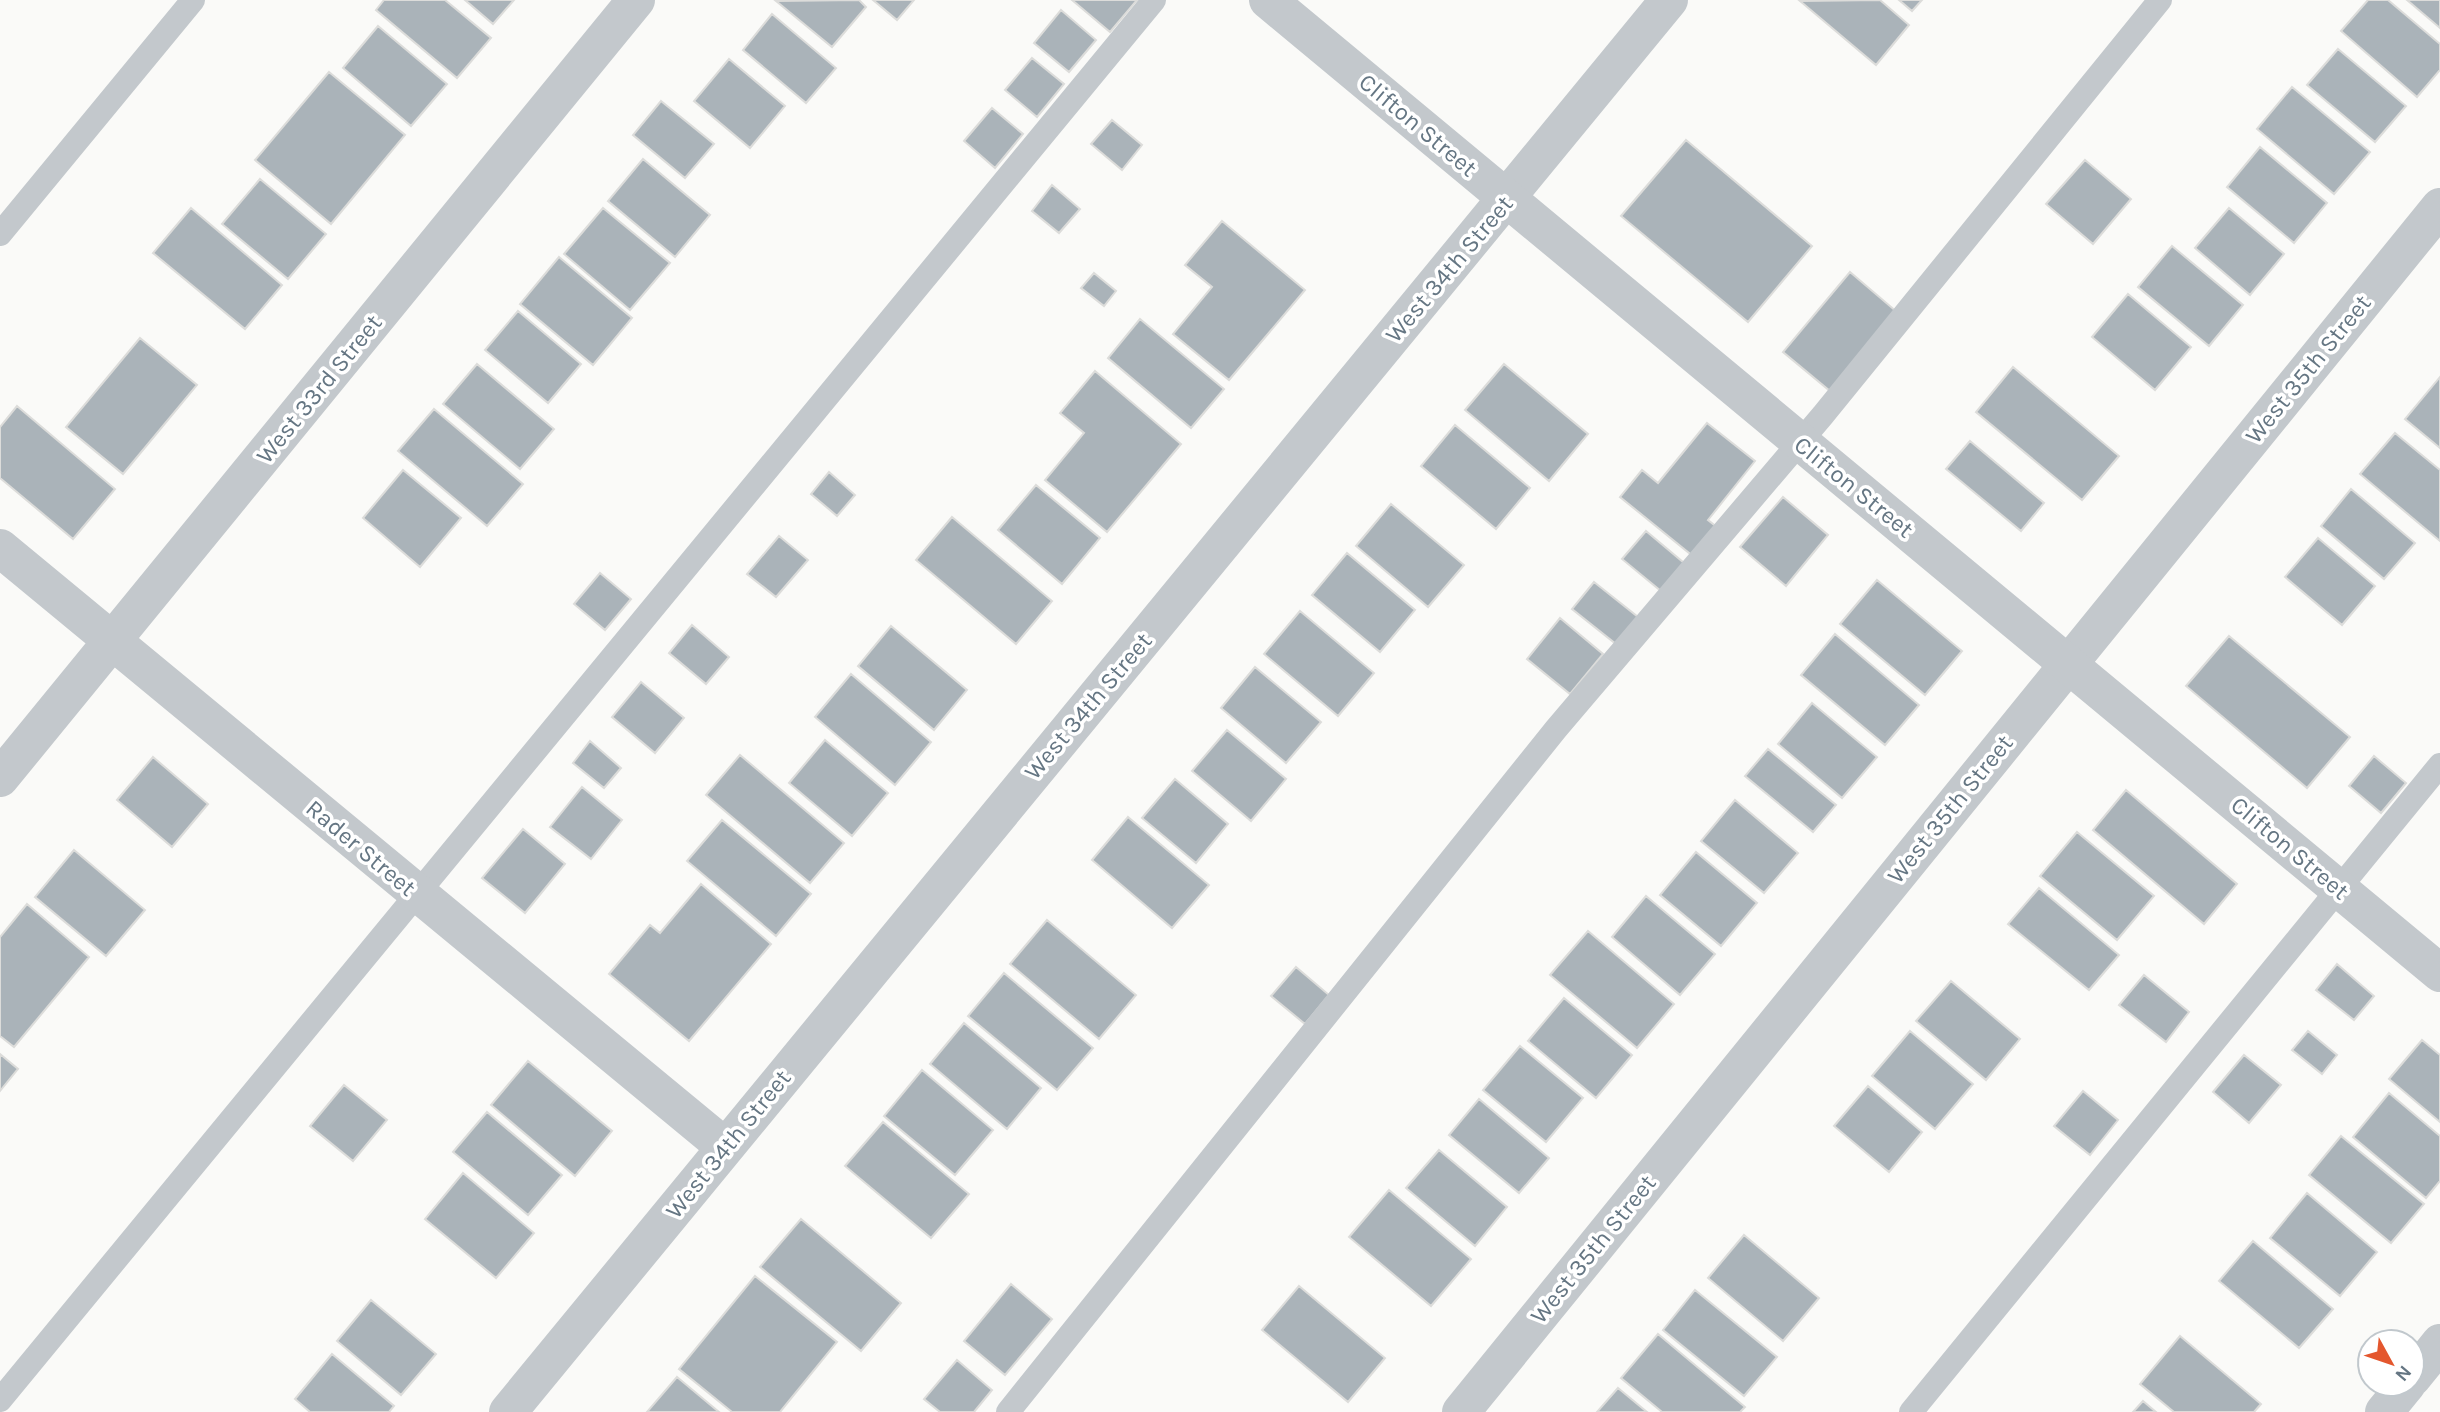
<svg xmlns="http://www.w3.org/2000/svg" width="2440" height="1412" font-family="Karla,sans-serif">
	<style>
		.building { fill: #aab3b9; stroke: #dcdcda; stroke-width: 2 }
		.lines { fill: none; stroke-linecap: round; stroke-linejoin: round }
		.service { stroke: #c3c8cc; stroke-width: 24 }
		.minor { stroke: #c3c8cc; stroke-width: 38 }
		.tertiary { stroke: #c3c8cc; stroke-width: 38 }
		.labels { text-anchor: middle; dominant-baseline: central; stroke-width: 7; stroke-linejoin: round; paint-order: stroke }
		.street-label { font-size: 24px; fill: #657683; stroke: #fff }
	</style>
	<rect width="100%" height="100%" fill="#fafaf8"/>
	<path class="building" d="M384,0H445L491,38L457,78L376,10Z
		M465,0H514L493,24Z
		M859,0L866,7L832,47L776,1Z
		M873,0H914L897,20Z
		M1072,0H1137L1110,32Z
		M1880,0L1909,25L1876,65L1800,1Z
		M1899,0H1922L1912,11Z
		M2368,0H2388L2440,44V70L2417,97L2341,31Z
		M2407,0H2440V28Z
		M1061,10L1096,40L1069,72L1034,43Z
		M772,14L836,68L806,103L743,50Z
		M378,26L447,84L411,126L343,68Z
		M2338,49L2406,106L2375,142L2307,85Z
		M1032,58L1064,84L1037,117L1005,90Z
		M729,59L785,106L750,148L694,101Z
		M329,72L405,135L331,224L255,160Z
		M2292,87L2370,152L2334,194L2257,129Z
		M661,101L714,144L685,178L633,135Z
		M992,108L1023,134L995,168L964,141Z
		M1112,120L1142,145L1122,170L1091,144Z
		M1686,140L1812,246L1748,322L1621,216Z
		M2260,147L2327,203L2294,243L2227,187Z
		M643,159L710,215L675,257L608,201Z
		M2085,160L2131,199L2093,244L2046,204Z
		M260,179L326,234L288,279L222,224Z
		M1052,185L1080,209L1059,233L1032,211Z
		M191,208L282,285L245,329L153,253Z
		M603,208L670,263L630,310L564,254Z
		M2229,208L2284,254L2250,295L2195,248Z
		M1222,221L1305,290L1229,380L1173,334L1212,287L1185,265Z
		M2172,246L2243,305L2209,346L2138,287Z
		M559,257L632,318L593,365L520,304Z
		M1850,272L1897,312L1830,391L1783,352Z
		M1094,273L1116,291L1104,306L1081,288Z
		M2128,294L2191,347L2155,390L2092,337Z
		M518,311L581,364L548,403L485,350Z
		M1140,319L1224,389L1191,428L1108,358Z
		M140,338L197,385L123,474L66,427Z
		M477,364L554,429L520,469L443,404Z
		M1504,364L1588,434L1549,481L1465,410Z
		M2013,367L2119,456L2082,500L1976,412Z
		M1095,371L1181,444L1107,532L1045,480L1084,433L1060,413Z
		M2440,377V448L2405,419Z
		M17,406L115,489L73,539L0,478V427Z
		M434,409L523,484L487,526L398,451Z
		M1707,423L1755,461L1708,520L1718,528L1694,557L1620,497L1642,470L1658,483Z
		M1455,425L1530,488L1496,529L1421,466Z
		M2395,433L2440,470V541L2360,474Z
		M1970,441L2044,503L2021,531L1946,469Z
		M403,470L461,518L420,567L363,518Z
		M829,472L855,495L837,516L811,494Z
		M1036,485L1100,538L1062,584L998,530Z
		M2351,489L2415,543L2384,579L2321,526Z
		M1783,497L1828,535L1786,586L1740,547Z
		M1391,504L1464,565L1428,607L1356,546Z
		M952,517L1052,601L1016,644L916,560Z
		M1646,531L1690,568L1667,596L1622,559Z
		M779,536L808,560L776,597L747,574Z
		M2318,538L2375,586L2342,625L2285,577Z
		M1347,553L1415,610L1380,652L1312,595Z
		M600,573L631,599L605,630L574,604Z
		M1877,580L1962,651L1925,695L1840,624Z
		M1594,582L1638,617L1616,644L1572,609Z
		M1300,611L1374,673L1338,716L1264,654Z
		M1560,618L1603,654L1570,694L1527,659Z
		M692,625L729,657L706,684L669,653Z
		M891,626L967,690L934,730L858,666Z
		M1835,634L1919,705L1885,745L1801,675Z
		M2229,636L2350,737L2307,788L2186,686Z
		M1255,667L1321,722L1286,763L1221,708Z
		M851,674L931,742L895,785L815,717Z
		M641,682L684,718L655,753L612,717Z
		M1812,703L1877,757L1842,798L1778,744Z
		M1227,730L1286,779L1251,821L1192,771Z
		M825,740L888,793L852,836L789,783Z
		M590,741L621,768L604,788L573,763Z
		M1768,749L1836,805L1813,832L1745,776Z
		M740,755L844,843L810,883L706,795Z
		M2374,756L2406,783L2381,813L2349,786Z
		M153,757L208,804L172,847L117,800Z
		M1175,779L1228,824L1196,863L1142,818Z
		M582,787L622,820L591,859L550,827Z
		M2126,790L2237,884L2204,924L2093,830Z
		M1735,800L1798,853L1764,893L1701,841Z
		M1128,817L1209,885L1172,928L1092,860Z
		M722,820L811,894L776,936L687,861Z
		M523,829L565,864L525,913L482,878Z
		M2077,832L2154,896L2117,940L2040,876Z
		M74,850L145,910L106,956L35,897Z
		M1696,852L1757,903L1721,946L1660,895Z
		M701,884L771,944L689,1041L609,974L650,925L660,933Z
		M2039,888L2119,955L2089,990L2008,924Z
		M1646,896L1715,954L1680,995L1612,937Z
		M27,904L89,957L14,1047L0,1036V937Z
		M1047,920L1136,995L1099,1039L1010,964Z
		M1588,931L1674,1004L1637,1048L1550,975Z
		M2337,964L2374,996L2354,1020L2316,990Z
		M1296,967L1329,995L1305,1024L1271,996Z
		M1004,973L1093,1048L1057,1090L968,1016Z
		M2144,975L2189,1012L2166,1042L2119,1005Z
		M1951,981L2020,1039L1986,1080L1916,1021Z
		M1564,998L1632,1055L1596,1098L1528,1041Z
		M964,1023L1041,1088L1007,1129L930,1064Z
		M1910,1031L1973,1084L1935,1129L1872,1076Z
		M2308,1031L2337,1055L2322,1074L2292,1050Z
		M2422,1040L2440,1055V1122L2389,1079Z
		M1520,1046L1583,1098L1546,1142L1483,1090Z
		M0,1054L18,1069L0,1091Z
		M2244,1055L2281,1085L2249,1123L2213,1092Z
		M528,1061L612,1131L575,1176L491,1105Z
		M922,1070L993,1130L955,1175L884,1116Z
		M344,1085L387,1120L353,1161L310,1126Z
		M1868,1086L1922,1132L1889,1172L1834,1126Z
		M2083,1091L2118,1120L2090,1155L2054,1126Z
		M2389,1093L2440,1136V1181L2426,1198L2353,1137Z
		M1479,1099L1549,1158L1519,1193L1449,1135Z
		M487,1112L562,1175L528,1215L453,1152Z
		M883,1122L969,1194L931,1238L845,1166Z
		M2341,1136L2424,1204L2391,1243L2309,1175Z
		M1439,1150L1507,1207L1475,1246L1406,1188Z
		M463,1173L534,1233L496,1278L425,1219Z
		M1389,1190L1471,1259L1431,1306L1349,1237Z
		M2307,1193L2377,1252L2340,1296L2270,1238Z
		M801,1219L901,1303L861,1351L760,1267Z
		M1744,1235L1819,1298L1783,1341L1708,1278Z
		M2253,1241L2333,1309L2299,1348L2219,1281Z
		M755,1276L837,1342L780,1412H732L679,1369Z
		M1011,1284L1052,1319L1005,1375L964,1341Z
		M1299,1286L1385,1358L1348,1402L1262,1330Z
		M1695,1290L1777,1357L1744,1396L1663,1330Z
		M371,1300L436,1354L401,1395L337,1341Z
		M1658,1334L1745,1407L1740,1412H1662L1621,1378Z
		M2180,1336L2261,1404L2254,1412H2174L2140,1384Z
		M332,1354L394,1406L389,1412H310L295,1399Z
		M957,1360L992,1390L974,1412H940L924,1399Z
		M677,1377L719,1412H647Z
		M1618,1388L1647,1412H1597Z
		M2143,1401L2156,1412H2133Z"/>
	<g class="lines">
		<path class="service" d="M0,234L193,0
			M0,1400L1154,0
			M1008,1412L1556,729L1823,415L2160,0
			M1911,1412L2440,765"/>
		<path class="minor" d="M0,548L725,1147
			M0,778L636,0
			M2412,1378L2440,1343
			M508,1412L1669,0
			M1461,1412L2440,207
			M2384,1412L2407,1384"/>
		<path class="tertiary" d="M1268,0L2440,973"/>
	</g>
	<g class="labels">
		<g class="street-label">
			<text transform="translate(1418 125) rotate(40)">Clifton Street</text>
			<text transform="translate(1449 269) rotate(-50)">West 34th Street</text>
			<text transform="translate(2308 369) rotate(-51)">West 35th Street</text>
			<text transform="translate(319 389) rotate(-51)">West 33rd Street</text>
			<text transform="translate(1854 487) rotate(39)">Clifton Street</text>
			<text transform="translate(1088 706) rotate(-50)">West 34th Street</text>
			<text transform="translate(1950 809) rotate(-51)">West 35th Street</text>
			<text transform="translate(361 848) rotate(40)">Rader Street</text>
			<text transform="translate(2290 848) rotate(40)">Clifton Street</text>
			<text transform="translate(728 1144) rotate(-51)">West 34th Street</text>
			<text transform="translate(1593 1249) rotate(-51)">West 35th Street</text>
		</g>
	</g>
	<g transform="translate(2391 1363) rotate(130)"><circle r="33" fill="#ffffff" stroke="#c1c8cd" stroke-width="2"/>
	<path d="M0-5L12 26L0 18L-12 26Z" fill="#e4572e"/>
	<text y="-10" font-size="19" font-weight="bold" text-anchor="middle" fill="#657683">N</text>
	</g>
</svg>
